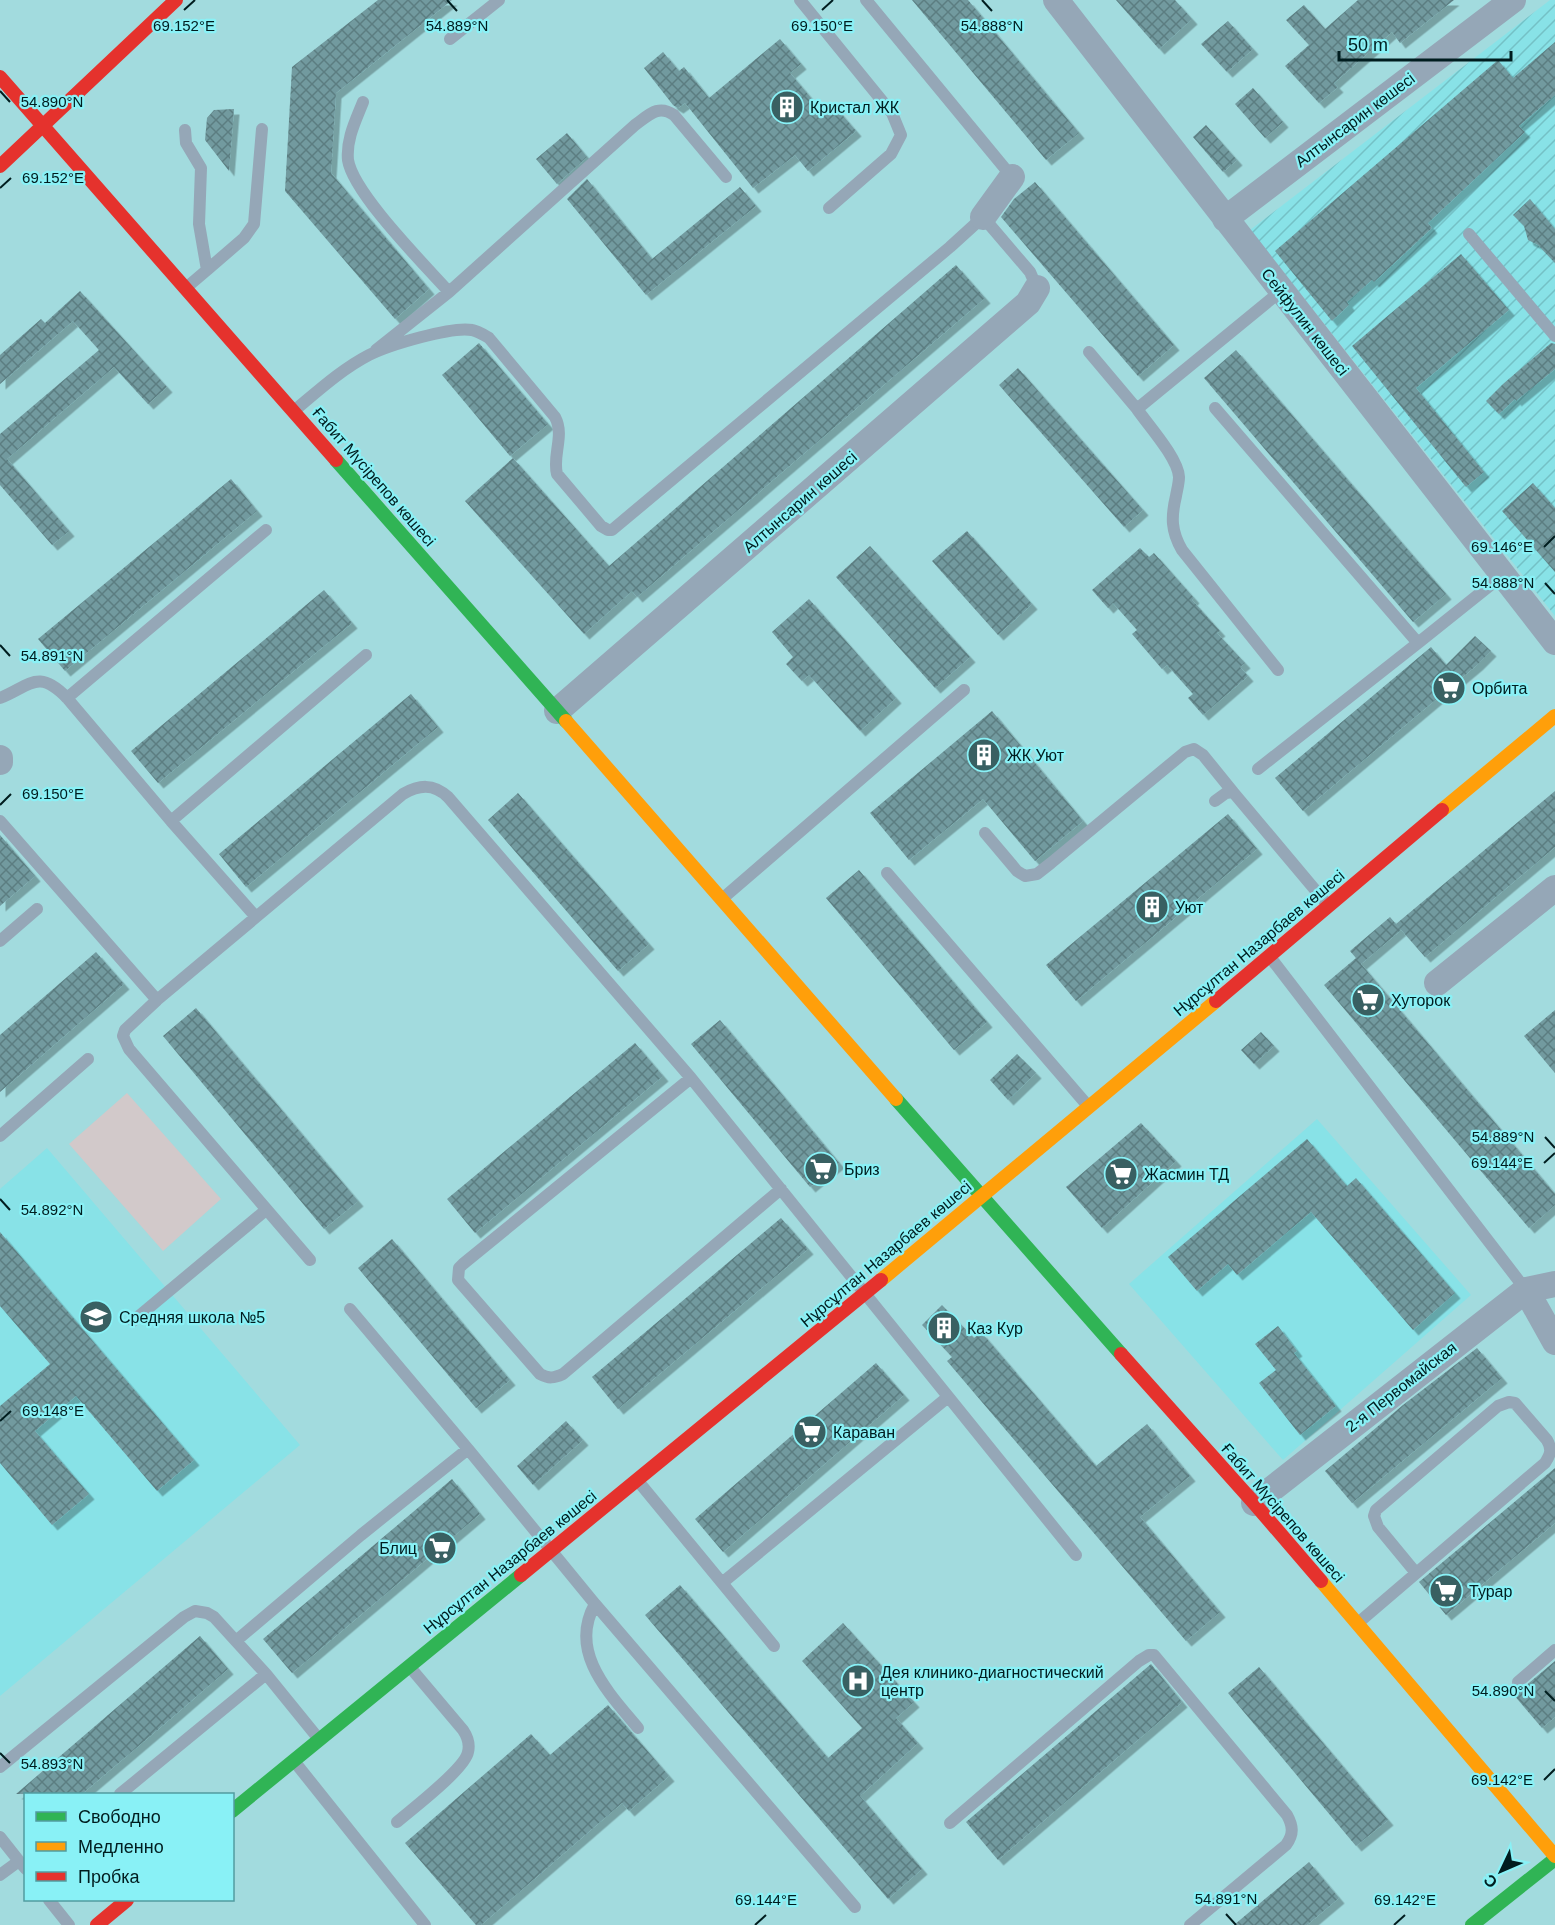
<svg xmlns="http://www.w3.org/2000/svg" width="1555" height="1925" font-family="Arial,sans-serif">
	<style>
		.built { fill: #88e2e7 }
		.industrial { fill: url(#industrial-furrows) }
		.grass { fill: #d2c9ca }
		.building { fill: url(#building-cross-hatch); filter: url(#shadow) }
		.lines { fill: none; stroke-linecap: round; stroke-linejoin: round }
		.lane { stroke: #95a7b7; stroke-width: 12 }
		.street { stroke: #95a7b7; stroke-width: 26 }
		.fast { stroke: #30b455; stroke-width: 14 }
		.slow { stroke: #ff9f0a; stroke-width: 14 }
		.jam { stroke: #e5322d; stroke-width: 14 }
		.ticks { fill: none; stroke: #001d1f; stroke-width: 2 }
		.labels { text-anchor: middle; dominant-baseline: central; stroke-width: 4.5; stroke-linejoin: round; paint-order: stroke }
		.poi-label { font-size: 16px; fill: #001d1f; stroke: #89f1f6; text-anchor: start }
		.street-label { font-size: 16px; fill: #001d1f; stroke: #89f1f6 }
		.ticks-label { font-size: 15px; text-anchor: middle; fill: #001d1f; stroke: #89f1f6; stroke-width: 4.5; stroke-linejoin: round; paint-order: stroke }
	</style>
	<defs>
		<pattern id="industrial-furrows" width="10" height="10" patternUnits="userSpaceOnUse" patternTransform="scale(1.5)"><rect width="10" height="10" fill="#88e2e7"/><path d="M-1 1l2-2M0 10L10 0M9 11l2-2" fill="none" stroke="#74c1c6"/></pattern>
		<pattern id="building-cross-hatch" width="8" height="8" patternUnits="userSpaceOnUse" patternTransform="scale(1.5)"><rect width="8" height="8" fill="#729a9f"/><path d="M0 0l8 8M0 8l8-8" fill="none" stroke="#5b7d81"/></pattern>
		<filter id="shadow"><feDropShadow dx="5.5" dy="5.5" stdDeviation="0" flood-color="#0004"/></filter>
	</defs>
	<rect width="100%" height="100%" fill="#a2dbde"/>
	<path class="built" d="M1317,1119L1471,1295L1283,1460L1129,1284Z
		M47,1148L300,1445L0,1696V1189Z"/>
	<path class="industrial" d="M1550,0H1555V616L1250,230Z"/>
	<path class="grass" d="M127,1093L221,1199L163,1251L69,1144Z"/>
	<path class="building" d="M378,0H452L336,93L331,173L429,289L395,319L285,191L292,67Z
		M912,0H968L1079,133L1046,160Z
		M1116,0H1175L1192,19L1159,49Z
		M1358,0H1454L1400,43L1392,32L1334,83L1338,87L1319,103L1285,66L1309,45L1286,20L1304,5L1325,29Z
		M1228,21L1253,49L1227,72L1201,44Z
		M780,39L801,64L790,73L822,111L832,103L856,131L808,171L795,155L753,188L685,103L678,108L673,105L644,68L663,52L679,71L684,67L709,98Z
		M1555,42V95L1519,126L1525,132L1428,223L1432,228L1374,282L1372,280L1347,302L1349,305L1332,321L1275,251L1498,60L1513,78Z
		M1253,88L1283,122L1265,138L1235,104Z
		M234,109L229,171L205,140L207,118L214,110Z
		M1206,125L1237,160L1223,172L1193,137Z
		M567,133L587,157L557,184L536,159Z
		M587,179L652,259L740,187L756,206L646,295L567,199Z
		M1035,182L1174,345L1138,376L1001,217L1014,199Z
		M1530,199L1555,229V263L1538,245L1528,240L1524,226L1513,215Z
		M1461,254L1509,310L1416,388L1484,472L1466,487L1352,346Z
		M956,265L985,298L637,597L632,591L584,634L465,501L513,458L609,566Z
		M80,291L167,387L148,404L114,367L7,459L69,531L52,545L0,485V434L99,350L73,321L0,384V355L41,319L45,323Z
		M479,343L548,424L510,456L442,375Z
		M1551,343L1555,344V369L1516,401L1515,399L1499,414L1486,401L1503,384Z
		M1236,350L1446,594L1413,622L1204,378Z
		M1018,368L1143,510L1124,527L999,385Z
		M231,479L257,511L65,671L38,639Z
		M1533,483L1555,508V572L1502,511Z
		M967,531L1032,604L998,635L932,561Z
		M870,546L970,657L935,688L836,577Z
		M1140,548L1149,557L1154,553L1194,598L1192,600L1220,631L1217,633L1245,663L1240,667L1248,676L1203,715L1188,698L1193,694L1167,665L1162,669L1132,634L1137,630L1113,603L1108,608L1092,590Z
		M324,590L352,623L158,783L131,751Z
		M809,599L896,698L860,731L809,675L802,681L786,664L793,657L772,632Z
		M1475,636L1491,651L1477,665L1303,811L1275,778L1431,647L1446,665Z
		M411,694L438,727L246,887L219,854Z
		M992,711L1083,821L1035,861L983,799L909,860L870,813Z
		M1555,791V847L1425,957L1396,924Z
		M518,793L649,944L618,971L488,820Z
		M1228,814L1257,849L1076,1001L1046,965Z
		M0,835L35,876L0,906Z
		M859,870L987,1022L954,1050L826,898Z
		M1390,917L1401,930L1361,964L1350,951Z
		M96,952L124,984L0,1092V1035Z
		M1356,958L1555,1194V1205L1529,1228L1324,985Z
		M196,1008L358,1201L324,1229L163,1036Z
		M1555,1010V1073L1524,1036Z
		M720,1020L839,1163L810,1187L691,1044Z
		M1261,1032L1274,1046L1254,1064L1241,1050Z
		M635,1043L663,1076L475,1233L447,1199Z
		M1017,1054L1036,1073L1008,1100L990,1080Z
		M1141,1123L1176,1161L1102,1228L1066,1187Z
		M1307,1139L1347,1186L1356,1178L1455,1293L1413,1330L1311,1212L1237,1275L1228,1264L1197,1291L1168,1257Z
		M781,1218L808,1249L618,1409L592,1377Z
		M0,1232L194,1460L157,1491L76,1396L35,1431L89,1494L52,1525L0,1463V1406L50,1364L0,1306Z
		M392,1239L510,1380L476,1408L358,1268Z
		M942,1305L974,1338L981,1332L1096,1466L1147,1424L1190,1476L1140,1517L1220,1612L1186,1641L947,1361L952,1357L922,1325Z
		M1278,1326L1297,1351L1294,1353L1336,1406L1300,1435L1259,1383L1276,1370L1255,1344Z
		M1477,1348L1502,1378L1352,1503L1325,1471L1403,1405Z
		M876,1363L904,1395L723,1552L695,1519Z
		M566,1421L583,1440L533,1485L517,1466Z
		M1555,1468V1523L1446,1615L1419,1582Z
		M452,1479L480,1514L292,1673L263,1639Z
		M680,1585L828,1758L862,1728L802,1661L843,1623L914,1702L896,1718L918,1743L860,1796L922,1869L888,1899L645,1615Z
		M200,1636L228,1669L175,1715L82,1794H16Z
		M1555,1661V1717L1542,1728L1513,1694L1523,1688Z
		M1151,1664L1182,1702L998,1860L966,1822Z
		M1259,1667L1388,1820L1356,1846L1228,1693Z
		M608,1705L669,1776L629,1811L622,1803L481,1925H476L405,1843L531,1734L550,1755Z
		M1309,1862L1339,1898L1307,1925H1234Z"/>
	<g class="lines">
		<path class="lane" d="M800,0L892,113L901,135L891,154L829,208
			M866,0L1012,177
			M450,39L499,0
			M363,102C356,120 346,139 348,160C353,193 424,264 449,292
			M185,130L186,143L201,168L199,224L207,270L187,287
			M1469,234L1555,336
			M207,270L244,238L254,224L262,129
			M376,350L449,292L635,125C649,115 658,104 674,115L726,177
			M1089,352L1137,409L1281,291
			M1215,408L1418,643L1258,769
			M1137,409C1148,425 1178,458 1179,477C1179,483 1177,490 1176,496C1171,517 1171,531 1182,550L1278,670
			M295,410C319,390 342,369 369,355C389,345 452,326 472,330C478,331 484,335 489,338L555,417C565,436 552,455 557,474L601,526L608,530H612L950,247L983,217L1030,272L1037,288
			M1418,643L1503,575
			M0,698C30,686 38,668 67,698L266,530
			M67,698L171,821L366,655
			M1215,801L1226,793L1233,792L1327,904
			M0,821L157,1000L125,1030L123,1036L129,1049L310,1260
			M171,821L256,917
			M985,833L1017,871L1025,876L1037,874L1051,863L1185,752L1194,749L1203,755L1233,792
			M887,873L1088,1106
			M722,899L964,690
			M0,941L37,909
			M1270,957L1526,1290
			M157,1000L403,794C419,785 433,783 448,797L691,1078L1076,1555
			M691,1078L463,1264L459,1268L458,1280L540,1374C549,1379 554,1378 563,1374L781,1189
			M0,1136L88,1059
			M350,1309L468,1449
			M133,1321L266,1210
			M638,1481L774,1646
			M722,1583L948,1397
			M595,1604L855,1907
			M1358,1623L1545,1463C1551,1454 1552,1449 1547,1440L1515,1403L1509,1402L1498,1406L1376,1510L1374,1516L1378,1527L1416,1573
			M237,1640L361,1535L468,1449L595,1604C568,1652 609,1693 638,1728
			M1518,1682L1555,1650
			M294,1761L425,1925
			M0,1767L184,1617L195,1611L207,1613L214,1617L266,1674L318,1738
			M120,1794L266,1674
			M397,1822C412,1809 465,1769 468,1752C470,1744 467,1736 463,1730L409,1666
			M950,1823L1139,1661L1149,1655H1154L1287,1815C1293,1826 1294,1834 1286,1845L1190,1925
			M0,1837L19,1861
			M0,1875L19,1861L26,1869
			M49,1900L69,1925"/>
		<path class="street" d="M1056,0L1555,642
			M983,217L1012,177
			M1225,219L1513,0
			M557,711L1028,303L1037,288
			M0,758V762
			M1437,983L1555,888
			M1526,1290L1555,1342
			M1254,1503L1526,1290L1555,1284"/>
		<path class="fast" d="M336,460L566,721
			M896,1099L1121,1354
			M232,1811L521,1575
			M1472,1925L1555,1859"/>
		<path class="slow" d="M566,721L896,1099
			M1442,810L1555,716
			M881,1280L1216,1001
			M1321,1581L1555,1856"/>
		<path class="jam" d="M0,77L336,460
			M0,166L176,0
			M1216,1001L1442,810
			M1121,1354L1254,1503L1321,1581
			M521,1575L881,1280
			M97,1925L127,1900"/>
	</g>
	<path class="ticks" d="M447,0L457,11M982,0L992,11M184,10L195,0M822,10L833,0M0,91L10,102M0,188L11,178M1544,547L1555,536M1545,583L1555,594M0,645L10,656M0,805L11,794M1545,1137L1555,1148M1544,1163L1555,1153M0,1199L10,1210M0,1421L11,1411M1545,1691L1555,1701M0,1753L10,1763M1544,1780L1555,1769M1226,1914L1236,1925M755,1925L766,1915M1394,1925L1405,1915"/>
	<defs>
		<g id="building-disc" transform="scale(1.725)"><circle r="9.5" fill="#396062" stroke="#89f1f6"/><path d="M-4-6H4V6H1V3H-1V6H-4ZM-2.5-4.3h1.7v1.8h-1.7ZM.8-4.3h1.7v1.8H.8ZM-2.5-1h1.7V.8h-1.7ZM.8-1h1.7V.8H.8Z" fill="#fff"/></g>
		<g id="supermarket-disc" transform="scale(1.725)"><circle r="9.5" fill="#396062" stroke="#89f1f6"/><path d="M-6-5.5h2.5l.6 2H6L4.5 2H-2.5L-4.4-4H-6ZM-1.5 3.2a1.3 1.3 0 1 0 .1 0ZM3 3.2a1.3 1.3 0 1 0 .1 0Z" fill="#fff"/></g>
		<g id="school-disc" transform="scale(1.725)"><circle r="9.5" fill="#396062" stroke="#89f1f6"/><path d="M0-5L7-2L0 1L-7-2ZM-4 1L0 2.5L4 1V4Q0 6-4 4Z" fill="#fff"/></g>
		<g id="hospital-disc" transform="scale(1.725)"><circle r="9.5" fill="#396062" stroke="#89f1f6"/><path d="M-5-5h3v3.5h4V-5h3V5h-3V1.5h-4V5h-3Z" fill="#fff"/></g>
	</defs>
	<g fill-rule="evenodd">
		<use href="#building-disc" x="787" y="107"/>
		<use href="#supermarket-disc" x="1449" y="688"/>
		<use href="#building-disc" x="984" y="755"/>
		<use href="#building-disc" x="1152" y="907"/>
		<use href="#supermarket-disc" x="1368" y="1000"/>
		<use href="#supermarket-disc" x="821" y="1169"/>
		<use href="#supermarket-disc" x="1121" y="1174"/>
		<use href="#school-disc" x="96" y="1317"/>
		<use href="#building-disc" x="944" y="1328"/>
		<use href="#supermarket-disc" x="810" y="1432"/>
		<use href="#supermarket-disc" x="440" y="1548"/>
		<use href="#supermarket-disc" x="1446" y="1591"/>
		<use href="#hospital-disc" x="858" y="1681"/>
	</g>
	<g class="labels">
		<g class="poi-label">
			<text x="810" y="107">Кристал ЖК</text>
			<text x="1472" y="688">Орбита</text>
			<text x="1007" y="755">ЖК Уют</text>
			<text x="1175" y="907">Уют</text>
			<text x="1391" y="1000">Хуторок</text>
			<text x="844" y="1169">Бриз</text>
			<text x="1144" y="1174">Жасмин ТД</text>
			<text x="119" y="1317">Средняя школа №5</text>
			<text x="967" y="1328">Каз Кур</text>
			<text x="833" y="1432">Караван</text>
			<text x="417" y="1548" text-anchor="end">Блиц</text>
			<text x="1469" y="1591">Турар</text>
			<text x="881" y="1672">Дея клинико-диагностический<tspan x="881" dy="18">центр</tspan></text>
		</g>
		<g class="street-label">
			<text transform="translate(1355 120) rotate(-37)">Алтынсарин көшесі</text>
			<text transform="translate(1305 322) rotate(52)">Сейфулин көшесі</text>
			<text transform="translate(374 477) rotate(49)">Ғабит Мүсірепов көшесі</text>
			<text transform="translate(800 502) rotate(-41)">Алтынсарин көшесі</text>
			<text transform="translate(1259 943) rotate(-40)">Нұрсұлтан Назарбаев көшесі</text>
			<text transform="translate(886 1254) rotate(-40)">Нұрсұлтан Назарбаев көшесі</text>
			<text transform="translate(1401 1387) rotate(-38)">2-я Первомайская</text>
			<text transform="translate(1283 1513) rotate(49)">Ғабит Мүсірепов көшесі</text>
			<text transform="translate(510 1562) rotate(-39)">Нұрсұлтан Назарбаев көшесі</text>
		</g>
	</g>
	<g class="ticks-label">
		<text x="184" y="31">69.152°E</text>
		<text x="822" y="31">69.150°E</text>
		<text x="457" y="31">54.889°N</text>
		<text x="992" y="31">54.888°N</text>
		<text x="52" y="107">54.890°N</text>
		<text x="53" y="183">69.152°E</text>
		<text x="1502" y="552">69.146°E</text>
		<text x="1503" y="588">54.888°N</text>
		<text x="52" y="661">54.891°N</text>
		<text x="53" y="799">69.150°E</text>
		<text x="1503" y="1142">54.889°N</text>
		<text x="1502" y="1168">69.144°E</text>
		<text x="52" y="1215">54.892°N</text>
		<text x="53" y="1416">69.148°E</text>
		<text x="1503" y="1696">54.890°N</text>
		<text x="52" y="1769">54.893°N</text>
		<text x="1502" y="1785">69.142°E</text>
		<text x="1226" y="1904">54.891°N</text>
		<text x="766" y="1905">69.144°E</text>
		<text x="1405" y="1905">69.142°E</text>
	</g>
	<rect x="24" y="1793" width="210" height="108" fill="#89f1f6" stroke="#529ca0" stroke-width="1.5"/>
	<rect x="36" y="1812" width="30" height="9" fill="#30b455" stroke="#529ca0" stroke-width="1.5"/>
	<text x="78" y="1823" font-size="18" fill="#001d1f">Свободно</text>
	<rect x="36" y="1842" width="30" height="9" fill="#ff9f0a" stroke="#529ca0" stroke-width="1.5"/>
	<text x="78" y="1853" font-size="18" fill="#001d1f">Медленно</text>
	<rect x="36" y="1872" width="30" height="9" fill="#e5322d" stroke="#529ca0" stroke-width="1.5"/>
	<text x="78" y="1883" font-size="18" fill="#001d1f">Пробка</text>
	<g transform="translate(1501 1871) rotate(226)" stroke="#89f1f6" stroke-width="4.5" paint-order="stroke">
	<path d="M0-4.5L10 22L0 15L-10 22Z" fill="#001d1f"/>
	<text y="-9" font-size="16" font-weight="bold" text-anchor="middle" fill="#001d1f">С</text>
	</g>
	<path d="M1339 51v9h172v-9" fill="none" stroke="#001d1f" stroke-width="3"/>
	<text x="1348" y="51" font-size="18" fill="#001d1f" stroke="#89f1f6" stroke-width="4.5" paint-order="stroke">50 m</text>
</svg>
